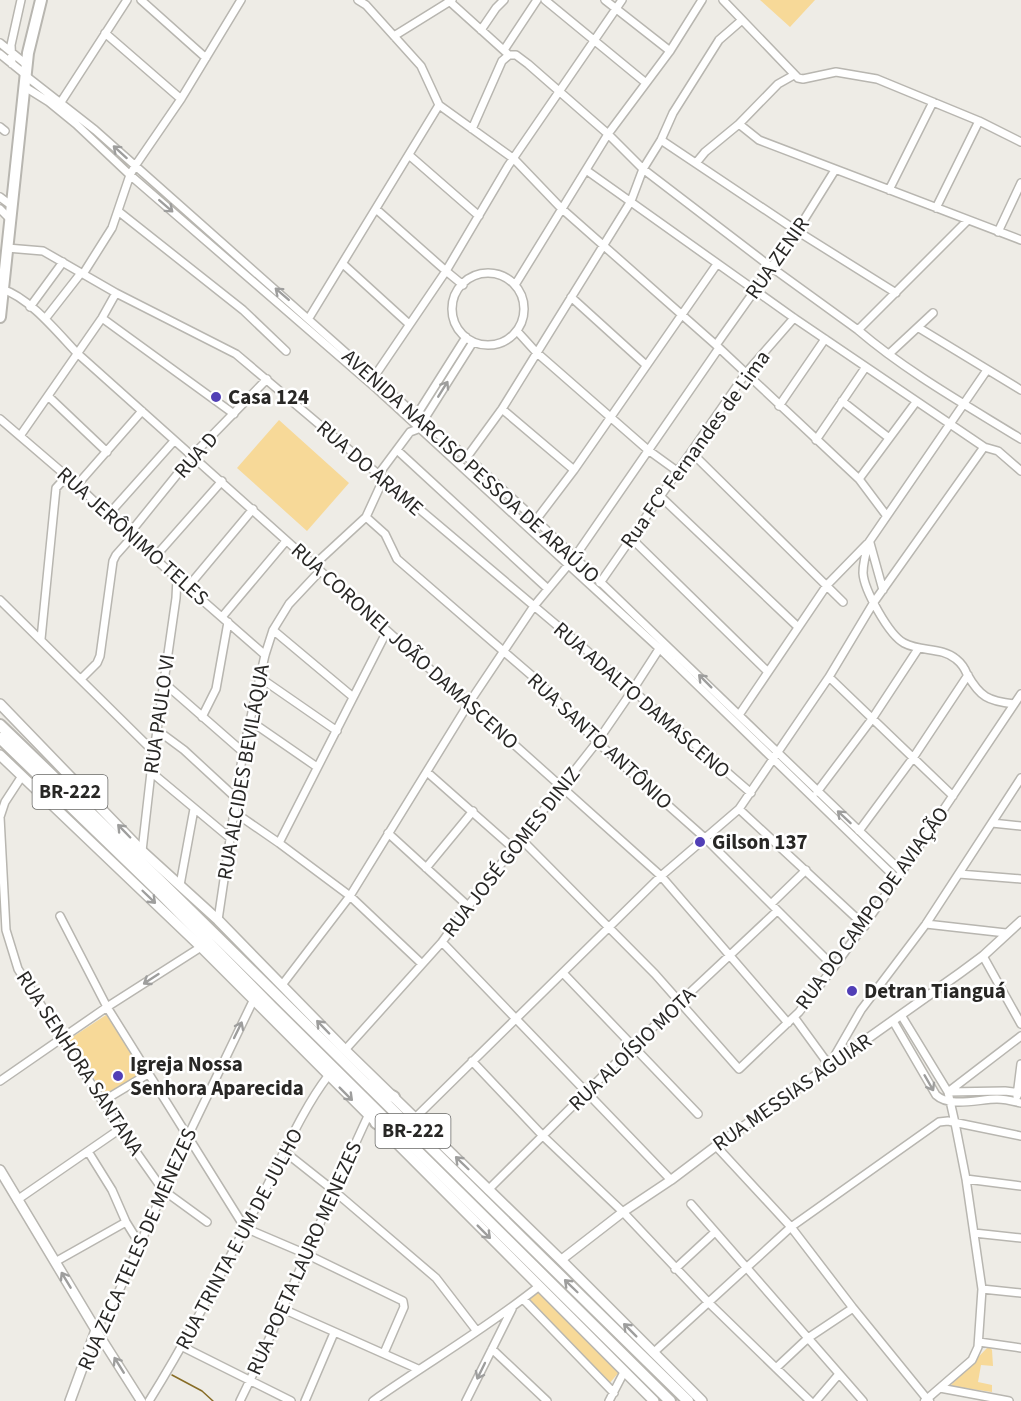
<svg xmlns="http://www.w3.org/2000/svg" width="1021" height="1401" font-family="'Source Sans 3',sans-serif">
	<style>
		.green { fill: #f7d998 }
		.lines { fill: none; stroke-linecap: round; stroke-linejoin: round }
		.stream { stroke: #876c25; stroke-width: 1.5 }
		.minor-casing { stroke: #b8b6b0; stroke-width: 10 }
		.tertiary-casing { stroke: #b8b6b0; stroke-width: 11 }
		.secondary-casing { stroke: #b8b6b0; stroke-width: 12 }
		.trunk-casing { stroke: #b8b6b0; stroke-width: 14 }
		.minor { stroke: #fff; stroke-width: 7 }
		.tertiary { stroke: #fff; stroke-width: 8 }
		.secondary { stroke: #fff; stroke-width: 9 }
		.trunk { stroke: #fff; stroke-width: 10 }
		.oneway { stroke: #9e9e9d }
		.poi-dot { fill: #513fb6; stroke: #fff; stroke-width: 2 }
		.labels { text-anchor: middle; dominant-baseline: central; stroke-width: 5; stroke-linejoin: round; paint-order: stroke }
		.shield { fill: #fff; stroke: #686866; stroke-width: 1.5 }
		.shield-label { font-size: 20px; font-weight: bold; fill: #282725 }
		.street-label { font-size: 21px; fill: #282725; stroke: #fff }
		.poi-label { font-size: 21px; font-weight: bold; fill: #282725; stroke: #fff; text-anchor: start }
	</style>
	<rect width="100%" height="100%" fill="#eeece6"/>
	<path class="green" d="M760,0H815L790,27Z
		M279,420L349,483L307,531L237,468Z
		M106,1015L111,1018L144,1073L107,1095L102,1091L70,1041L71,1038Z
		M538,1289L620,1371L608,1385L525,1300Z
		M989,1346L992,1350L993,1366L981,1365L978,1382L992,1385V1392L950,1386Z"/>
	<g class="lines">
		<path class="stream" d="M172,1375L202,1391L213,1401"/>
		<g class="minor-casing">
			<path id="minor" d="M141,0L206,58
				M358,0L366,5L421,66L439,105L514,159L561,208L716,345L859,479L886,515
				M448,0L509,55H516L528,64L608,134L643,169L771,267L858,330C907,372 966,405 1021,439
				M545,0L646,83
				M605,0L670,51
				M723,0L798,78L803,79L836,72L877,79L979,121L1021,142
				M481,30L496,8L504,0
				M105,33L181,99
				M394,36L452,0
				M0,43L27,65
				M504,50L537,0
				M0,54L26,75
				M12,64L11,45L21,0
				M26,76L95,130L434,431L467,457L536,520L902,872
				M25,87L49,102L76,124L130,175L377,389L659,648L897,879
				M61,102L127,0
				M739,124L759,140L1021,240
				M0,127L5,131
				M472,129L502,61L509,55
				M661,140L797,231L896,293
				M409,155L479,216
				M696,163L705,152L739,124L778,84L794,75
				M586,170L794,318L984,447L998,451L1021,471
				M889,190L933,102
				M0,197L12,206
				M936,208L979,121
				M0,209L10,219
				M376,209L446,271L463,285
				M118,211L243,310L286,351
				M998,232L1021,183
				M7,248L43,251L116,293L236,354L592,655L751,793
				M343,264L409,324
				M452 309a36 36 0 1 1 72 0a36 36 0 1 1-72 0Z
				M83,274L112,228L130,175L135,166L181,99L241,0
				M515,285L608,134L670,51L702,0
				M2,289C30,298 57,332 77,353L661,876L788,1023
				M571,297L646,365
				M30,307L63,262
				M102,318L234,414
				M309,318L439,105
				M45,319L81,273
				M919,328L1021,390
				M858,330L967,221
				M517,331L536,352L648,450L677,471
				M716,345L797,231L835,170
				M889,354L933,313
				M987,370L869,542C866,552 863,562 863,573C864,590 889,635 904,643C921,652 942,647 956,659C961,663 965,669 967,674C980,697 988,701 1014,704
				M374,377L446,271L508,166L622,0
				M48,396L107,452
				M842,401L889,438
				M779,406L825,339
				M502,409L574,470
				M416,416L466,337
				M0,419L77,485L154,558L265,655
				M20,436L102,318L116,293
				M816,440L865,368
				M397,450L548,589
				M691,452L843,602
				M467,457L502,409L631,201L643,169L661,140L673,113L719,40L742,20
				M378,475L410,432L418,429L473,342
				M859,479L916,402
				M77,485L142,411
				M660,496L798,627
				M108,515L174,441
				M366,517L385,534L397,559L538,681L597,742L706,839L834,967
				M536,520L574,470L717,264
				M129,534L192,456L267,379
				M631,538L768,672
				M870,543L883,590
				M154,558L222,481
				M314,565L366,517L383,480
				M600,583L746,373L794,318
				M187,588L253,509
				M0,600L154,752
				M222,617L286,541
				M273,630L353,697
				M41,639L56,488L67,476
				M259,677L337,731
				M829,677L953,796
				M81,679L97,663L100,656L113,561L116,555L132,537
				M163,682L243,752
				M739,715L827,585L867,544
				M202,717L216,689L228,622
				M249,720L317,767
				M157,730L184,750L236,798
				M151,772L230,838
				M427,772L513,848
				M22,776L5,802L0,817L6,930L18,969L120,1129L163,1190L207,1222
				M817,792L872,719L918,649
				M739,809L865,926
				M234,812L279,843L350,896L422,964
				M992,823L1021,826
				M859,831L913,758L968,675
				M388,833L468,906
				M521,839L655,974L739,1069L799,1012L834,967L897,879L1021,694
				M279,843L387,631
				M142,851L151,772L176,598L177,578
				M426,868L473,811
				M959,874L1021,879
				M180,885L194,809
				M771,904L806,870
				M60,916L107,1007L245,1228L306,1254L403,1301L404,1307L384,1353
				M218,920L243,752L265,655L273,630L289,604L320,571
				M926,924L1006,933
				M442,942L671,1180
				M983,956L1021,1024
				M563,973L698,1114
				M282,985L350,896L469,703L534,606L574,558L719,348
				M794,1017L829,1065
				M893,1021L936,1095C950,1108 979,1099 997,1099C1005,1099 1013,1101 1021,1103
				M345,1050L442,942L468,906L597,742L632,691L661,646
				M472,1061L543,1136L623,1212L709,1303L810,1401
				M830,1064L861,1010L926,924L1021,778
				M0,1081L107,1007L201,947
				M948,1092L1021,1036
				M948,1092L1005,1091L1021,1093
				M1017,1096L1021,1064
				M103,1101L148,1074
				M415,1118L661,876L739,809L829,677L874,602L984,447
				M716,1146L791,1227L853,1308L927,1399L972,1360L978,1347L982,1289L966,1179L955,1123L948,1092L901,1015
				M285,1152L333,1190L436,1278L476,1330
				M89,1153L112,1190L126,1222L139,1243
				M966,1179L1021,1186
				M488,1190L632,1047L777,911
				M17,1200L120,1129
				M691,1204L863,1401
				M974,1233L1021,1238
				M55,1262L126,1222
				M675,1269L715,1232
				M982,1289L1021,1293
				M523,1299L614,1393
				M283,1309L418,1369
				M96,1330L119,1291L188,1136L253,1001
				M979,1342L1021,1348
				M183,1347L291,1401
				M492,1349L547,1401
				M653,1353L791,1227L939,1122L948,1121L1021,1136
				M776,1368L808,1338L853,1308
				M940,1388L1009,1401
				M149,1401C192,1332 228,1260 266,1188C284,1153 304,1107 328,1076
				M240,1401C286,1307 324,1210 368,1116
				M305,1401L334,1333
				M373,1401C427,1363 487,1328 538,1287
				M466,1401L512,1309
				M609,1401L624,1372
				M816,1401L839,1374"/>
		</g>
		<g class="tertiary-casing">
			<path id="tertiary" d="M561,1260L623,1212L671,1180L716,1146L960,973L983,956L1021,921
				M96,1330L141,1401
				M925,1401L927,1399L929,1401"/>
		</g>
		<g class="secondary-casing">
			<path id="secondary" d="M0,704L142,851L218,920L345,1050L561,1260L702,1401
				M0,755L201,947L654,1401
				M0,1170L96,1330L70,1401"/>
		</g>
		<g class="trunk-casing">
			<path id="trunk" d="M0,317L28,53L41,0
				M0,725C232,948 458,1177 688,1401
				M0,738L160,893L272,1007L670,1401
				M370,1085L394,1097
				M376,1123L394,1133"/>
		</g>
		<use href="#minor" class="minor"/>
		<use href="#tertiary" class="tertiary"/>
		<use href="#secondary" class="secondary"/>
		<use href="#trunk" class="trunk"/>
	</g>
	<defs><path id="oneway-shaft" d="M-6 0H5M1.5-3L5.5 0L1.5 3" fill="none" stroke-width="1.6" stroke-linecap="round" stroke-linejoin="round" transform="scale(1.5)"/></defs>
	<g class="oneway">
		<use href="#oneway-shaft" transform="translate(120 152) rotate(-138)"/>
		<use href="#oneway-shaft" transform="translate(166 206) rotate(41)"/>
		<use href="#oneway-shaft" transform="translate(282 294) rotate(-139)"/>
		<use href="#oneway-shaft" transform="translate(443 389) rotate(-58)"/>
		<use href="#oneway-shaft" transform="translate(705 681) rotate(-135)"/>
		<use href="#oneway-shaft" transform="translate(844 817) rotate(-137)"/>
		<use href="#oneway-shaft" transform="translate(124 831) rotate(-134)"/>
		<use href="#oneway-shaft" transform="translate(149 897) rotate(44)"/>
		<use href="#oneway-shaft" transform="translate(151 979) rotate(147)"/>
		<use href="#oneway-shaft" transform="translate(323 1027) rotate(-134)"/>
		<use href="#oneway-shaft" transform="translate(238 1030) rotate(-64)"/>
		<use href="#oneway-shaft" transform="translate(929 1083) rotate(60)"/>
		<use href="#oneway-shaft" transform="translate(346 1094) rotate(45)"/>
		<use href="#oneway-shaft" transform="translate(462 1163) rotate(-136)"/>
		<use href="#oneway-shaft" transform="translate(484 1232) rotate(45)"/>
		<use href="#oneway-shaft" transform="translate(66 1280) rotate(-121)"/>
		<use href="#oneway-shaft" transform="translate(571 1286) rotate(-136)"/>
		<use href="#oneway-shaft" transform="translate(630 1330) rotate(-135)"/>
		<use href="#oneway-shaft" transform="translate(119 1365) rotate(-122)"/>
		<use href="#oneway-shaft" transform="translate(481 1371) rotate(116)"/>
	</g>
	<g class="poi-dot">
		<circle cx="216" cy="397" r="6"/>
		<circle cx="700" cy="842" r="6"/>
		<circle cx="852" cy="991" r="6"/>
		<circle cx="118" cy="1076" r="6"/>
	</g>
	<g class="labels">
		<g class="shield">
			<rect x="32.5" y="775" width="75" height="34" rx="4.5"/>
			<rect x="375.5" y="1114" width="75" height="34" rx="4.5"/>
		</g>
		<g class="shield-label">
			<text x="70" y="792">BR-222</text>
			<text x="413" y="1131">BR-222</text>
		</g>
		<g class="street-label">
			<text transform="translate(777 258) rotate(-55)">RUA ZENIR</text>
			<text transform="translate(695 449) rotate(-54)">Rua FCº Fernandes de Lima</text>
			<text transform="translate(196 455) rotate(-48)">RUA D</text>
			<text transform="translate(471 466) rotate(42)">AVENIDA NARCISO PESSOA DE ARAÚJO</text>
			<text transform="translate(370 468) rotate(41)">RUA DO ARAME</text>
			<text transform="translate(133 536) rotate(42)">RUA JERÔNIMO TELES</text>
			<text transform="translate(405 646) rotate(42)">RUA CORONEL JOÃO DAMASCENO</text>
			<text transform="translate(642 700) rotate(41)">RUA ADALTO DAMASCENO</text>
			<text transform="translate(159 714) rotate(-82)">RUA PAULO VI</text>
			<text transform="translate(600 741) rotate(43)">RUA SANTO ANTÔNIO</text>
			<text transform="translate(243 772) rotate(-80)">RUA ALCIDES BEVILÁQUA</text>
			<text transform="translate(511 852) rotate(-52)">RUA JOSÉ GOMES DINIZ</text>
			<text transform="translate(872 908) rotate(-54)">RUA DO CAMPO DE AVIAÇÃO</text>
			<text transform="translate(632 1049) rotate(-44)">RUA ALOÍSIO MOTA</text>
			<text transform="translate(80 1063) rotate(57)">RUA SENHORA SANTANA</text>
			<text transform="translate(792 1092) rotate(-35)">RUA MESSIAS AGUIAR</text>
			<text transform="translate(239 1239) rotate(-62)">RUA TRINTA E UM DE JULHO</text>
			<text transform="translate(137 1249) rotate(-66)">RUA ZECA TELES DE MENEZES</text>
			<text transform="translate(304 1258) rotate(-66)">RUA POETA LAURO MENEZES</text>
		</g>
		<g class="poi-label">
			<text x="228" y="397">Casa 124</text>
			<text x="712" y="842">Gilson 137</text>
			<text x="864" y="991">Detran Tianguá</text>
			<text x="130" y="1064">Igreja Nossa<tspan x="130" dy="24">Senhora Aparecida</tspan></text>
		</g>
	</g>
</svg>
